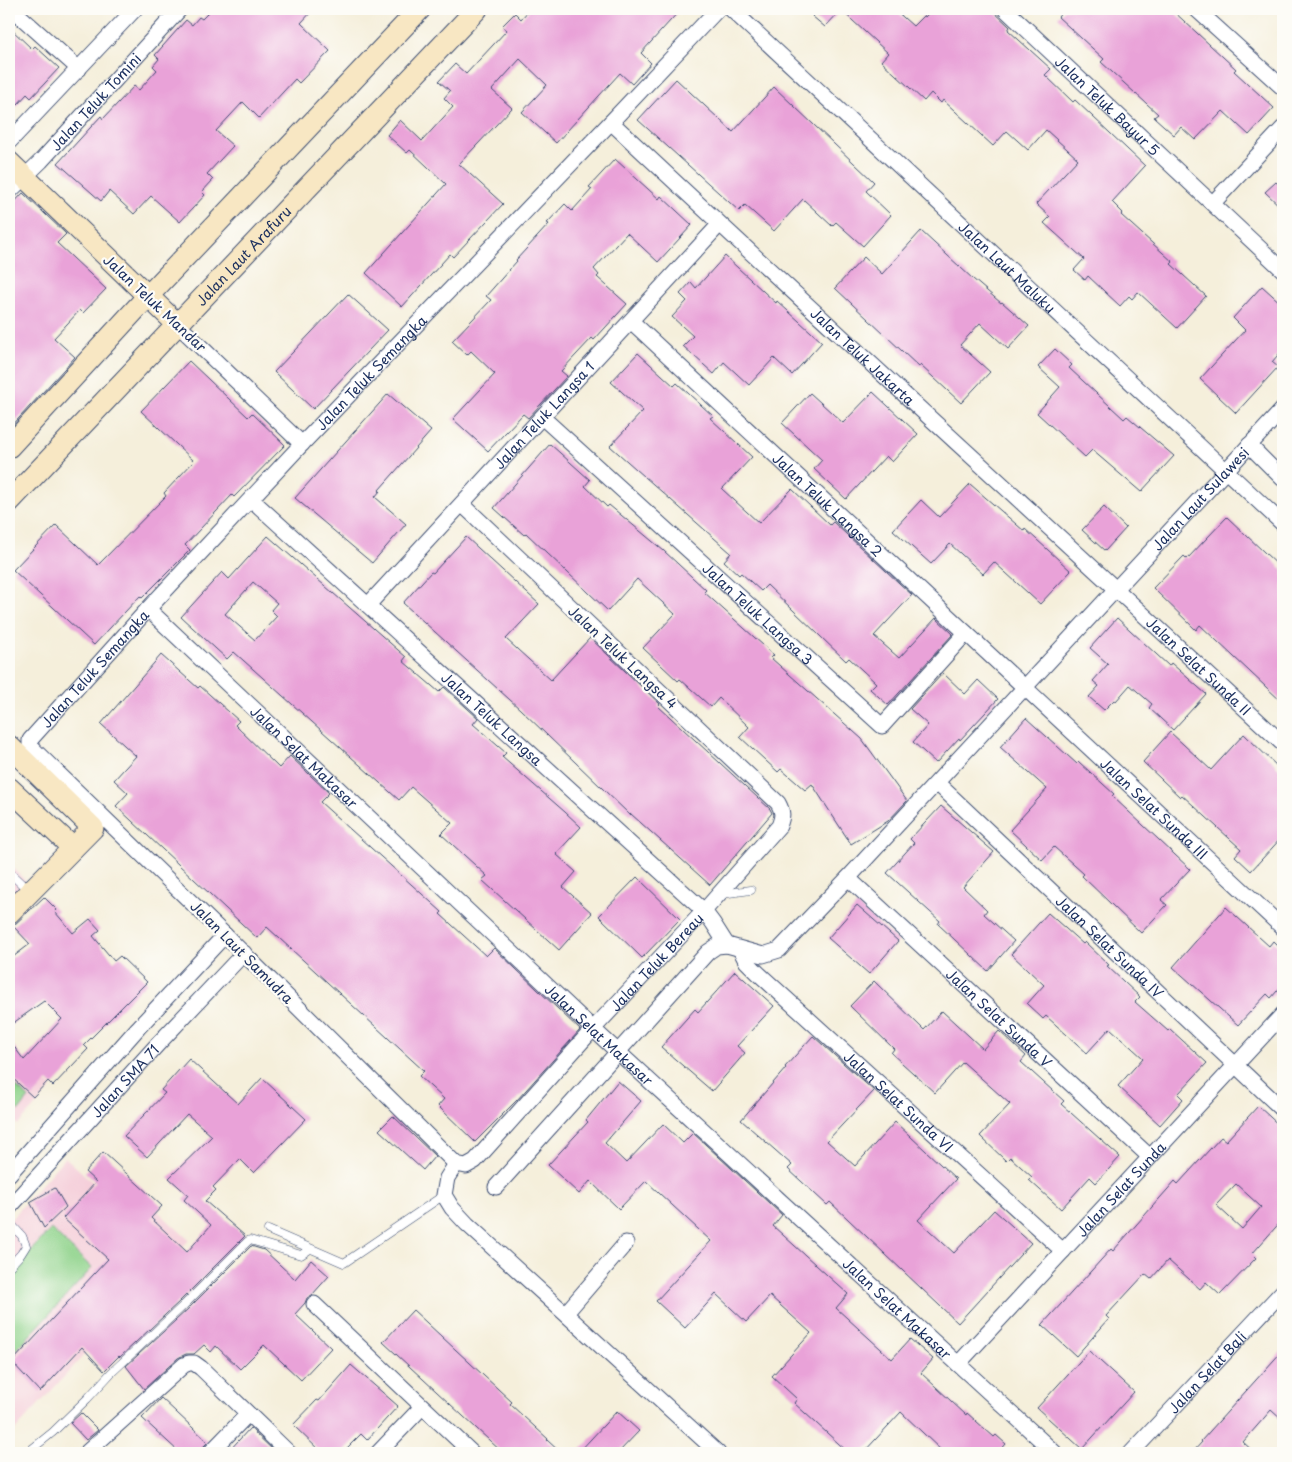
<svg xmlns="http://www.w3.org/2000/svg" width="1292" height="1462" font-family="'Playpen Sans',sans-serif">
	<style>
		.built { fill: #f5cfda }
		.green { fill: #8fd38b; stroke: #558174 }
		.building { fill: #e9a2d8; fill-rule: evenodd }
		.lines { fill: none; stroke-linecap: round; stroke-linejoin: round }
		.lane-casing { stroke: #3c4c71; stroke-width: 9 }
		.street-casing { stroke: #3c4c71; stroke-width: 17 }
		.secondary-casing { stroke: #3c4c71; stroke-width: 23 }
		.lane { stroke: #fff; stroke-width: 8 }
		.street { stroke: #fff; stroke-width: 15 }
		.secondary { stroke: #f8e7c3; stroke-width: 21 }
		.labels { text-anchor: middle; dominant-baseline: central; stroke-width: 4.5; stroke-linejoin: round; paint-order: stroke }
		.street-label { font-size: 14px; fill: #1b2f5e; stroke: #fdfcf7 }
	</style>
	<rect width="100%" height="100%" fill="#fdfcf7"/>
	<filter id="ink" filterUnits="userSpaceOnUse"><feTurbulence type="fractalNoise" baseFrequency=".02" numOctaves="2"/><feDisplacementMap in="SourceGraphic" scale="10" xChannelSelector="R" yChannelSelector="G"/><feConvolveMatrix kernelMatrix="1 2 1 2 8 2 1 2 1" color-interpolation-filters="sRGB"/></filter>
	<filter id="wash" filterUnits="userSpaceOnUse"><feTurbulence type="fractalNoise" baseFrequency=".0096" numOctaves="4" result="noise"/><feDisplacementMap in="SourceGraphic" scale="20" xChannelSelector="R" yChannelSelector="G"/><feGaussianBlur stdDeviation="1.12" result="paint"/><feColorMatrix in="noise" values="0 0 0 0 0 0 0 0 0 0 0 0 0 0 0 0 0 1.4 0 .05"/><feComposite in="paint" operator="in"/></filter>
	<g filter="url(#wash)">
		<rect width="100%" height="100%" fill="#f5efdb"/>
		<path class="built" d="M9,865L26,881L9,899Z
			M11,1049L52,1087L18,1125L9,1116V1052Z
			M65,1157L132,1218L148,1202L189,1240L9,1437V1222Z"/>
		<path class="green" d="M13,1084L29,1098L19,1111L9,1102V1090Z
			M51,1229L92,1268L9,1358V1274Z"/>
		<g id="blocks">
			<path class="building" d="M212,9H314L301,23L330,51L299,83L295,79L259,118L243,102L216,131L233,146L207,174L213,180L202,192L205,195L180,222L151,196L134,214L109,191L101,201L58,163L101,116L103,119L134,86L139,90L157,70L153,66L159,59L155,55L186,20L192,25L199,17L202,19Z
				M530,9H681L641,53L651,63L632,84L620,73L556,143L522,112L547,85L520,59L492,90L512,108L459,164L503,204L453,257L450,254L402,307L366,273L446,184L410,150L407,153L387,135L400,120L422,141L453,107L444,98L450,91L439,81L455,64L466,74L507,30L502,26L515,13L521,19Z
				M819,9H894L913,26L924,15L925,17L933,9H991L1010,27L1008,30L1051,69L1045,75L1073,102L1075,100L1145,166L1112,202L1123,213L1121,215L1173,262L1171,264L1206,296L1177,328L1138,292L1132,299L1129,296L1120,306L1088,276L1085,280L1074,270L1084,259L1044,223L1050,217L1036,204L1078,159L1046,130L1028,150L1007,131L993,146L943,100L941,103L931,93L924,101L881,61L888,53L841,10L825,27L812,16Z
				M1065,9H1171L1236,69L1234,71L1274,108L1249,135L1223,111L1195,140L1181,127L1174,135L1154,117L1158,114L1101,62L1104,59L1058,17Z
				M9,27L32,49L35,46L59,68L31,98L27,94L9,114Z
				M676,79L733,132L774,87L874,182L866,191L891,215L863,246L836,222L832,226L803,199L774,231L745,205L739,211L638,120Z
				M615,159L659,199L661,196L692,225L658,262L627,233L594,269L599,275L597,277L627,304L594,340L592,338L561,371L567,376L528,418L523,414L488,451L453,419L495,374L471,351L467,355L452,341L491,300L486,296L517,261L516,260L549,224L547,223L565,204L572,211L592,189L589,187Z
				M1276,182L1283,189V209L1265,192Z
				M23,193L66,234L57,243L106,289L83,313L80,310L54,338L75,357L9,429V208Z
				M921,231L973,279L1001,303L1002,302L1029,326L1008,349L980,323L960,345L990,372L961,403L920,365L919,367L835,288L864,257L882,274Z
				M725,256L776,303L777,301L822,342L792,375L774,358L749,385L724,362L714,374L683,346L693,336L672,317L687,301L680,294L691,282L696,288Z
				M1262,286L1283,305V349L1272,362L1278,367L1236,413L1200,379L1245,330L1233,318Z
				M348,294L388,330L313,409L274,372Z
				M1055,349L1072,365L1069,368L1124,419L1127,416L1174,456L1141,492L1092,450L1085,457L1037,413L1060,387L1038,367Z
				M638,353L674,386L677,383L713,416L710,418L752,457L722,489L759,523L792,489L830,525L833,522L912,595L874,636L899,658L936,618L953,634L888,705L870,689L876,683L849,658L846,661L767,585L761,591L741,573L739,575L724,561L731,553L610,446L643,411L611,382Z
				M189,361L248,417L252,413L285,445L234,497L232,495L185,545L190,550L142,598L140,596L94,645L13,570L56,525L98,565L166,496L164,493L194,461L141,411Z
				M873,392L918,434L892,462L886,456L846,499L814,469L822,460L782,423L810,393L843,423Z
				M388,394L431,431L379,490L380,491L375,497L406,524L372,563L295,498Z
				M550,444L590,480L585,486L607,507L609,505L664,551L706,590L704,592L774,655L771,658L862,739L907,801L888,821L851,844L812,784L805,790L781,769L778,772L740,737L749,727L719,698L711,707L680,679L678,681L643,648L675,614L637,579L608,611L526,533L524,535L494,508Z
				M970,484L1024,531L1025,529L1071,571L1040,604L994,562L983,574L950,544L931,564L893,530L921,500L939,517Z
				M1104,507L1126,528L1105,551L1082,530Z
				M1227,517L1283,570V703L1200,625L1196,630L1153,588L1184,556L1187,559Z
				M268,536L406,657L403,661L439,692L444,687L478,718L473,724L506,753L502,757L565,812L581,827L556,854L576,872L563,887L592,913L559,950L482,880L487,876L441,834L452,823L411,787L399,800L234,652L227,659L181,617L222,572L229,579ZM253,582L277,603L271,610L277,616L255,640L225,614Z
				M466,537L539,604L506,639L551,680L590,638L660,704L658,706L770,809L772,813L710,885L631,814L630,815L520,709L403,603L431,572L433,573Z
				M1117,618L1169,666L1171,663L1206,694L1173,730L1149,708L1152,704L1130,685L1116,701L1114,700L1104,710L1089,697L1099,686L1093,681L1108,664L1090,648Z
				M161,655L198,688L200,686L239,721L235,725L279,768L290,756L329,793L320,802L442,912L440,914L486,956L494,948L580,1030L517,1100L475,1142L438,1106L444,1099L419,1076L424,1071L267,927L257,938L116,806L128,793L114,780L136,756L101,724Z
				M943,673L965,694L978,680L998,699L960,740L959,738L936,763L913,742L928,725L910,709Z
				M1026,718L1077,764L1079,762L1114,794L1112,796L1190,869L1161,900L1167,905L1141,933L1082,876L1084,874L1054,847L1042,860L1010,830L1047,789L1000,747Z
				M1170,732L1211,770L1244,734L1283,772V836L1251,871L1235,856L1241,849L1182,795L1180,797L1143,762Z
				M941,806L994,852L963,887L987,910L984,914L1014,941L988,971L938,924L940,921L887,873L914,843L910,839Z
				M637,877L680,919L642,958L599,916Z
				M44,897L57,910L55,912L73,933L90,919L100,930L93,936L114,961L120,956L147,982L84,1045L88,1049L53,1086L48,1081L33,1097L9,1075V1040L24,1060L62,1019L44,1001L9,1026V960L30,944L13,926Z
				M857,905L898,941L869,974L828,938Z
				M1226,907L1269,946L1273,941L1283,951V984L1271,998L1267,994L1238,1025L1173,967Z
				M1048,913L1083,944L1085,942L1109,965L1107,966L1140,997L1135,1002L1168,1031L1170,1029L1207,1063L1178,1094L1183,1099L1160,1125L1118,1086L1143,1058L1110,1028L1087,1053L1046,1016L1043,1019L1027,1004L1044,985L1011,954Z
				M735,971L774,1006L737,1046L745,1053L712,1091L661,1047L695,1009L698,1012Z
				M874,981L924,1030L942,1011L983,1049L999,1031L1026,1056L1021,1062L1064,1101L1061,1104L1120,1157L1096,1183L1090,1177L1061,1209L1029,1180L1032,1177L1010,1157L1006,1161L980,1136L1010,1104L963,1062L935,1093L891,1053L894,1049L850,1006Z
				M813,1036L874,1091L827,1141L855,1166L895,1122L956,1179L918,1220L954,1253L994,1210L1031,1243L958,1323L830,1202L827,1205L788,1169L792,1165L741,1120L786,1068L785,1067Z
				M189,1059L238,1104L262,1078L306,1119L254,1173L240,1159L213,1187L216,1190L205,1201L245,1236L180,1301L120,1357L119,1356L104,1371L82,1347L40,1392L12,1362L108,1259L63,1218L96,1182L85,1172L103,1152L162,1206L151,1218L187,1252L211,1225L184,1200L188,1195L169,1178L212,1136L187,1114L147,1157L124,1136L165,1093L161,1090Z
				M618,1081L641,1101L605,1143L626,1163L663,1124L683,1143L693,1133L782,1215L773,1226L848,1294L836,1308L892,1359L910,1339L933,1359L921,1373L966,1415L967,1413L994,1437L996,1435L1006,1444L998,1453H944L901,1412L863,1453H849L794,1403L797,1399L772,1376L811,1333L770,1296L746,1322L716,1294L685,1328L656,1301L711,1241L646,1181L619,1209L590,1181L579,1194L548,1165L588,1122L586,1120Z
				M1258,1106L1283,1129V1219L1252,1254L1256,1258L1220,1295L1206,1282L1200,1289L1168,1260L1151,1279L1145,1274L1106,1316L1109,1319L1076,1356L1042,1325L1111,1249L1113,1251L1175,1181L1178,1184L1221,1137L1226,1141ZM1236,1184L1261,1207L1242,1229L1216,1205Z
				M393,1116L435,1156L423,1170L379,1130Z
				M55,1188L66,1207L44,1228L30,1202Z
				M251,1246L264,1250L295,1279L311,1260L329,1276L312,1295L307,1298L305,1303L295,1314L331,1348L301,1380L264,1345L240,1369L216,1346L211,1352L204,1345L194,1354H186L178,1358L144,1389L126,1366L188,1309Z
				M413,1310L512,1402L510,1404L548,1439L547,1440L561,1453H503L383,1342Z
				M1283,1350V1421L1271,1410L1243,1442L1255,1453H1192L1202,1442L1201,1441Z
				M1089,1351L1134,1392L1082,1449L1037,1408Z
				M351,1365L398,1406L367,1440L361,1434L342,1453H322L293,1425L317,1400L319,1401Z
				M161,1398L208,1442L203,1447L201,1453H180L142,1418Z
				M617,1411L639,1431L618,1453H578Z
				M81,1413L98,1430L86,1440L70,1423Z
				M250,1428L276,1453H227Z"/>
		</g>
	</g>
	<g filter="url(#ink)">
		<use href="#blocks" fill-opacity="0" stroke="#3c4c71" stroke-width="1"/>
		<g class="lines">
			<g class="lane-casing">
				<path id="lane" d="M9,872L29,891
					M721,894L751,890
					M9,1222L22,1236L26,1246L21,1254L9,1267
					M268,1230L344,1263L444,1195
					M27,1453L53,1432L87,1399L111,1373L184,1305L248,1241L250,1240L301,1255L310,1249"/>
			</g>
			<g class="street-casing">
				<g id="street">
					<path d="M12,9L79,69"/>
					<path id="s1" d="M731,9L1283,524"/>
					<path id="s2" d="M1005,9L1283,270"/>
					<path d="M1196,9L1283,88"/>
					<path id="s3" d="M611,122C833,331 1060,536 1283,744"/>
					<path d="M9,142L135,9"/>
					<path id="s4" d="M9,192L41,161L180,9"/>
					<path d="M1213,203L1283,128"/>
					<path id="s5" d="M631,321L1283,928"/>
					<path d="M178,325L302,444"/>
					<path id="s6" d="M542,417L882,726L966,633"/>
					<path d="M1249,445L1283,479"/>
					<path id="s7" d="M251,499L704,911L713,923L727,945"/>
					<path id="s8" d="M368,605L719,225"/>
					<path id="s9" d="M148,609L593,1029L1055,1453"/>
					<path id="s10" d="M937,783L1283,1110"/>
					<path id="s11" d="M848,878L1150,1157"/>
					<path id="s12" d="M740,949L746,961L758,973L1063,1251"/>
					<path id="s13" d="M456,1164L225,935L32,748L30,744V740L148,609L302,444L611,122L718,9"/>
					<path id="s14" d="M456,1164L466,1166L475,1161L593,1029L704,911L779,826C783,816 783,812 778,803L462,504"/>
					<path d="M456,1164L447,1178L444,1195L452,1208L467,1224L718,1453"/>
					<path d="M9,1174L138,1028L225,935"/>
					<path id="s15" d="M496,1187L708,952L717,946L727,945L763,955L779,950L848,878L1283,409"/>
					<path id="s16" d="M9,1208L157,1045L244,953"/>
					<path d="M314,1304L472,1453"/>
					<path d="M566,1313L626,1243"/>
					<path id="s17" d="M958,1364L1283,1014"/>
					<path d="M86,1453L184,1365L189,1363H194L201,1368L289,1453"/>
					<path d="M210,1453L248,1414"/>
					<path d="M378,1453L422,1407"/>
					<path id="s18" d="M1131,1453L1283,1291"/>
				</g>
			</g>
			<g class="secondary-casing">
				<g id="secondary">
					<path d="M9,162L178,325"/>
					<path d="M9,447L147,297L420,9"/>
					<path id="s19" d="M9,502L477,9"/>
					<path d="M9,746L93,828L9,913"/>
					<path d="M9,788L73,848"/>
				</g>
			</g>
			<use href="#lane" class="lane"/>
			<use href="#street" class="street"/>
			<use href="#secondary" class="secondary"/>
		</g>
	</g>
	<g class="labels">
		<g class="street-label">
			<text stroke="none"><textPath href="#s4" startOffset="125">Jalan Teluk Tomini</textPath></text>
			<text stroke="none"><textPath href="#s2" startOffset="141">Jalan Teluk Bayur 5</textPath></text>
			<text stroke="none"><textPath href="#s19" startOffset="340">Jalan Laut Arafuru</textPath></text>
			<text stroke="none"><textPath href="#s1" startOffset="378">Jalan Laut Maluku</textPath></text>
			<text transform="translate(155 303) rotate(43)">Jalan Teluk Mandar</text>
			<text stroke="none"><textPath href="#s3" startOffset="344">Jalan Teluk Jakarta</textPath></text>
			<text stroke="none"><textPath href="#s13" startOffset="1104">Jalan Teluk Semangka</textPath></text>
			<text stroke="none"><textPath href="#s8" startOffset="259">Jalan Teluk Langsa 1</textPath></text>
			<text stroke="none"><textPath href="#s15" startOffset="1009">Jalan Laut Sulawesi</textPath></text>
			<text stroke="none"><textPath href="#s5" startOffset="269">Jalan Teluk Langsa 2</textPath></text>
			<text stroke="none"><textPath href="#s6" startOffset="292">Jalan Teluk Langsa 3</textPath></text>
			<text transform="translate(623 657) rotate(43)">Jalan Teluk Langsa 4</text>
			<text stroke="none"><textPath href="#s3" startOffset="801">Jalan Selat Sunda II</textPath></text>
			<text stroke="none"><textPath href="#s13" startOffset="699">Jalan Teluk Semangka</textPath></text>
			<text stroke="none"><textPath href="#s7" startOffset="326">Jalan Teluk Langsa</textPath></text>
			<text stroke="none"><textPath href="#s9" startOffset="215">Jalan Selat Makasar</textPath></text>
			<text stroke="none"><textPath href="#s5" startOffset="715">Jalan Selat Sunda III</textPath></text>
			<text stroke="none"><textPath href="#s10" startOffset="238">Jalan Selat Sunda IV</textPath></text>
			<text transform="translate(242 952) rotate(45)">Jalan Laut Samudra</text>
			<text stroke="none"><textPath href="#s14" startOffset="290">Jalan Teluk Bereau</textPath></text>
			<text stroke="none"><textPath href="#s11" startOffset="206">Jalan Selat Sunda V</textPath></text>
			<text stroke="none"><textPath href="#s9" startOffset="620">Jalan Selat Makasar</textPath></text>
			<text stroke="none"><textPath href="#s16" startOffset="172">Jalan SMA 71</textPath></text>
			<text stroke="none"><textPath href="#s12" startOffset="221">Jalan Selat Sunda VI</textPath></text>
			<text stroke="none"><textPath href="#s17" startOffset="239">Jalan Selat Sunda</textPath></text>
			<text stroke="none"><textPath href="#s9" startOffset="1025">Jalan Selat Makasar</textPath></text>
			<text stroke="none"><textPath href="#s18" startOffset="111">Jalan Selat Bali</textPath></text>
		</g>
	</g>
	<rect width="1292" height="1462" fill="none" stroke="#fdfcf7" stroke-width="30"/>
</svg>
